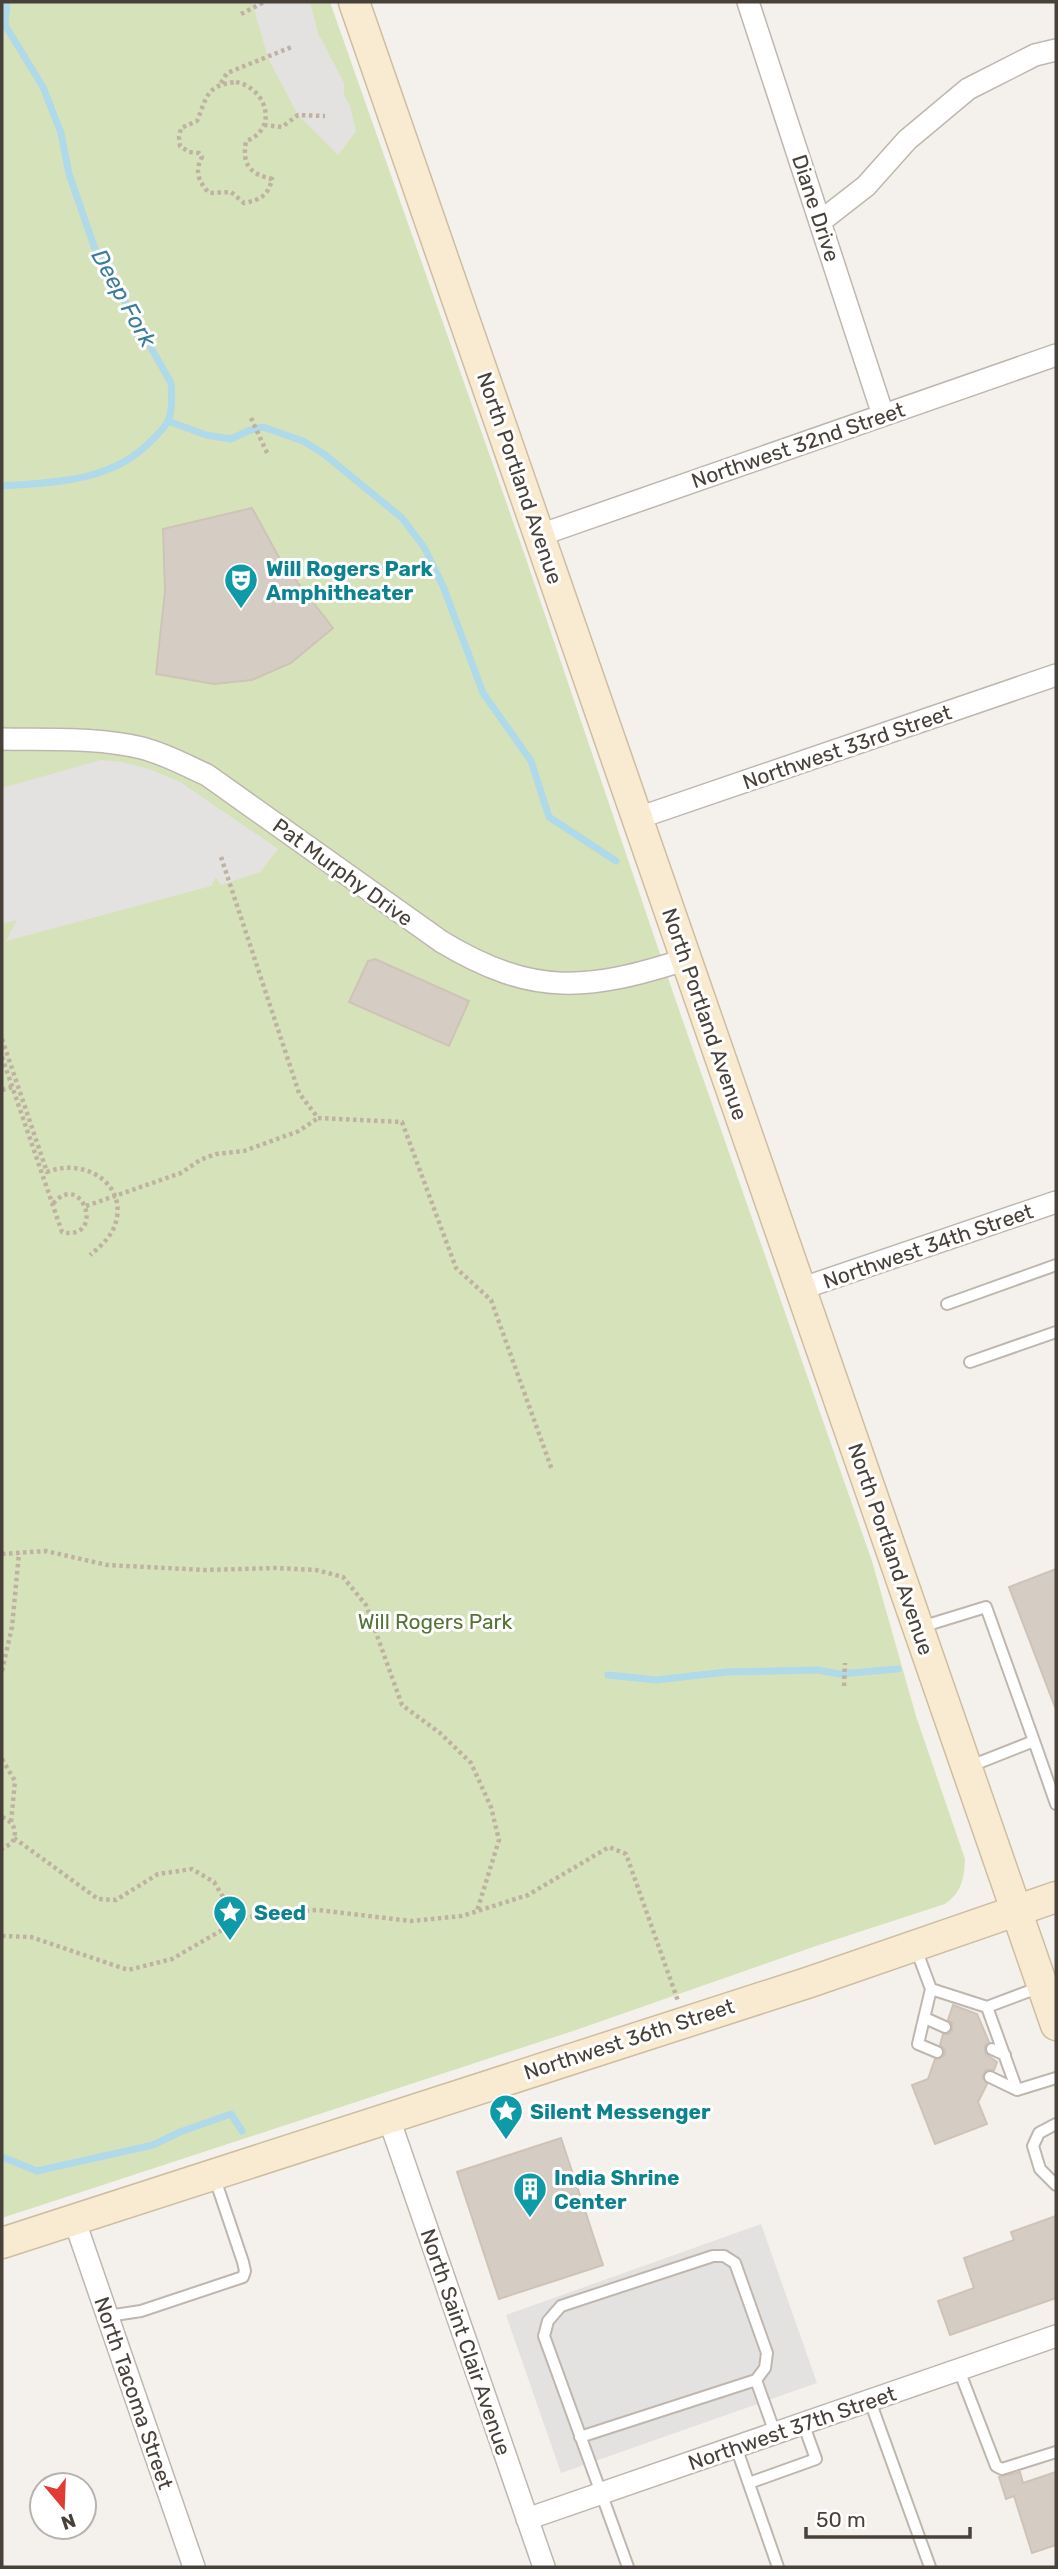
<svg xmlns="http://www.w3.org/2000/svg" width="1058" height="2569" font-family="Rubik,sans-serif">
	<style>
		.green { fill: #d6e3ba }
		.parking { fill: #e4e2e0 }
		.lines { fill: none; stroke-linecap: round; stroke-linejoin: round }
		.stream { stroke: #b0d9e9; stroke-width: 7 }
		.building { fill: #d5ccc3; stroke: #cfc3b7; stroke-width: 2 }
		.service-casing { stroke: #bfb7af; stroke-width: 14 }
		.minor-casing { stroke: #bfb7af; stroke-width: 24 }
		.secondary-casing { stroke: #cebda1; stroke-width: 33 }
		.path { stroke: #bfb2a2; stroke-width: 4.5; stroke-dasharray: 3.5 3.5; stroke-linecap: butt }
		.service { stroke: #fff; stroke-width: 10 }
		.minor { stroke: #fff; stroke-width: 21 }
		.secondary { stroke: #f9ebd1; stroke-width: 30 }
		.labels { text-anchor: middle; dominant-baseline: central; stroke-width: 6; stroke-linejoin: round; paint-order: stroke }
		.street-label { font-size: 21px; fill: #48413a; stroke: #fff }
		.culture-label { font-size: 21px; font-weight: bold; fill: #0d838f; stroke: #fff; text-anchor: start }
		.park-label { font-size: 21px; fill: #537433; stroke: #fff }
		.water-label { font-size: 23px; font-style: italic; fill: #3a7c9a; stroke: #fff }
	</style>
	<rect width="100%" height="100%" fill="#f4f1ec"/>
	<path class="green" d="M2,2H330L522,547L677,1004L872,1561L916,1716L965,1859C964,1879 962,1892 945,1904L816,1946L576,2030L2,2218Z"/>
	<path class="parking" d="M252,2H310L318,33L344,83V95L350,106L356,131L338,155L298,115L268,58Z
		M101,760L122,762L149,769L180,782L278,849L260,872L221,885L216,877L211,886L6,941L17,920L2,924V788Z
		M761,2224L817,2383L561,2473L506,2315Z"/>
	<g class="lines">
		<path class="stream" d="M168,421L206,435L231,439L248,431L263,427L303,441L324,454L402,518L424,547L443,586L483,693L531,761L549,817L616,861
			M2,486C54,482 111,482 150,442C156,436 164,429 168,421C173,410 172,395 171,383L95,249L69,174L61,133L43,87L5,25L7,2
			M608,1675L656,1680L726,1672L818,1670L839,1674L898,1669
			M2,2157L37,2171L153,2145L180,2132L231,2114L242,2131"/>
	</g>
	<path class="building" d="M252,508L281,561L333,628L291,663L252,680L214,684L156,674L165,591L163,529Z
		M375,959L469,1001L449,1046L349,1002L368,961Z
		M1056,1569V1707H1055L1009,1587Z
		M953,2005L977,2014L989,2042L985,2046V2053L997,2062L994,2070H986L982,2077L987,2084L978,2102L987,2124L935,2144L912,2085L928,2079L935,2059L944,2056L945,2050L940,2045L943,2034H949L952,2030V2023L948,2020Z
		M561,2138L603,2265L499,2299L457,2172Z
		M1056,2216V2298L950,2335L938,2301L974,2288L964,2258L1014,2240L1011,2232Z
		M1020,2472L1023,2483L1056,2472V2545L1032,2553L1014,2496L1006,2499L999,2477Z"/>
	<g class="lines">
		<g class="service-casing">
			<path id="service" d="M947,1304L1056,1265
				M970,1362L1056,1332
				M921,1627L986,1607L1034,1741
				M968,1767L1034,1741L1056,1804
				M916,1949L931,1989L918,2044L937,2052
				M931,1989L987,2007
				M925,2018L945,2027
				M992,2049L1005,2055
				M990,2077L1017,2090L1056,2078
				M1017,2090L987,2007L1040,1987
				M1056,2124L1039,2133L1033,2146L1040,2169L1056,2185
				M108,2316L141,2311L243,2277L245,2271L243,2262L214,2176
				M959,2370L996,2466L1002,2469L1056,2452
				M756,2380L775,2433
				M870,2401L930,2567
				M580,2437L756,2380L765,2368L767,2353L735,2263L724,2256H713L561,2306L548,2321L544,2336L628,2567
				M736,2447L778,2567
				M749,2483L816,2459L803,2423"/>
		</g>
		<g class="minor-casing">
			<path id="minor" d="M748,2L883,415
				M821,221L866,186L907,140L968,89L1035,55L1056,50
				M540,535L1056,355
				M2,739C48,740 97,737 142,748C165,754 185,765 207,775L442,942C534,997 588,991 687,959
				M638,818L1056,675
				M800,1289L1056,1202
				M388,2116L544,2567
				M74,2219L194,2567
				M527,2519L1056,2336"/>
		</g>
		<g class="secondary-casing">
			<path id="secondary" d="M354,2L1056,2025
				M2,2243L810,1982L1056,1897"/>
		</g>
		<path class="path" d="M241,14L264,2
			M236,82C267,88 279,129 246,141C242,164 249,174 272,179C268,196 260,200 244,203L231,192L209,193C199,182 194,172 202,157L199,153L189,152L180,146L179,137L181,128L197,121C207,97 206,85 236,82Z
			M221,83L227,73L294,46
			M264,125L282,127L298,115L325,116
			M251,418L268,455
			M221,857L299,1093L318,1118L402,1122L456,1268L491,1300L552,1470
			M2,1039L47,1172C83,1157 129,1183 115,1225C110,1238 100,1247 90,1255
			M2,1057L62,1232C107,1242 82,1167 52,1205
			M2,1090L12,1087
			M86,1206L181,1173L200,1160L216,1154L244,1151L299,1131L318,1118
			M2,1554L46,1551L107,1565L205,1570L276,1568L316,1570L343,1577L366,1605L402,1705L440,1733L471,1763L491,1807L499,1840L477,1911
			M2,1671L12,1627L19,1553
			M844,1686L845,1663
			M2,1759L15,1781L11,1823
			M2,1817C14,1822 18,1831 12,1843L2,1849
			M14,1838L98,1899L116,1900L158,1874L192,1869L214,1882L223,1897L224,1929
			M2,1936L31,1937L128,1970L172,1959L241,1919L273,1912L318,1910L411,1921L462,1916L528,1895L609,1847L626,1854L678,2001"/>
		<use href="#service" class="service"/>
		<use href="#minor" class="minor"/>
		<use href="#secondary" class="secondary"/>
	</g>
	<defs>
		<g id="theatre-pin" transform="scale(1.75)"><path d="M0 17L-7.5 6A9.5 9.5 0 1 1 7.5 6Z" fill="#0f9aa8" stroke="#fff"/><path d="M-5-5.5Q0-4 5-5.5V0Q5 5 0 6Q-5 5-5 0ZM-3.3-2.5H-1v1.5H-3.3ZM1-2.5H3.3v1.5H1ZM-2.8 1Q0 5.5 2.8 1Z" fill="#fff"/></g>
		<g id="sight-pin" transform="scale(1.75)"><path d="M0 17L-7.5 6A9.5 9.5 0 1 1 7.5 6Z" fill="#0f9aa8" stroke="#fff"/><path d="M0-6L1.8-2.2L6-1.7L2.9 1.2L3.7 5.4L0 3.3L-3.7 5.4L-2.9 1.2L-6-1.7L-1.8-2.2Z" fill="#fff"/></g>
		<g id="building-pin" transform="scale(1.75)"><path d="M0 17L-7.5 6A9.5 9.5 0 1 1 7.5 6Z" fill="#0f9aa8" stroke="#fff"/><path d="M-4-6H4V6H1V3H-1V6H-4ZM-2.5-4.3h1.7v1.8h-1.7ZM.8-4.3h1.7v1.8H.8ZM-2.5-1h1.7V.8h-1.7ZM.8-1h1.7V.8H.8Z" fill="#fff"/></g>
	</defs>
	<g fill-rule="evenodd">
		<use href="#theatre-pin" x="241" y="580"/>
		<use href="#sight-pin" x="230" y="1912"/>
		<use href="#sight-pin" x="506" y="2111"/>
		<use href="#building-pin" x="530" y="2189"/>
	</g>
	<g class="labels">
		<g class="street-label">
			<text transform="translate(816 208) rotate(72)">Diane Drive</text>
			<text transform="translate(798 445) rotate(-19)">Northwest 32nd Street</text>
			<text transform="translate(520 478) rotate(71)">North Portland Avenue</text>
			<text transform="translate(847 747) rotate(-19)">Northwest 33rd Street</text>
			<text transform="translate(343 872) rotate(36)">Pat Murphy Drive</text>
			<text transform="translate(705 1014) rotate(71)">North Portland Avenue</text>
			<text transform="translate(928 1246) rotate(-19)">Northwest 34th Street</text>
			<text transform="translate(891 1549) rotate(71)">North Portland Avenue</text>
			<text transform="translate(629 2039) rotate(-18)">Northwest 36th Street</text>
			<text transform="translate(466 2342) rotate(71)">North Saint Clair Avenue</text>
			<text transform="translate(134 2393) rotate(71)">North Tacoma Street</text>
			<text transform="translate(792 2428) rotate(-19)">Northwest 37th Street</text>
		</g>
		<g class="culture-label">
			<text x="266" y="568">Will Rogers Park<tspan x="266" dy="24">Amphitheater</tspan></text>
			<text x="254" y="1912">Seed</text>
			<text x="530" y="2111">Silent Messenger</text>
			<text x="554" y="2177">India Shrine<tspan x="554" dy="24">Center</tspan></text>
		</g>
		<g class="park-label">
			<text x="435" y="1621">Will Rogers Park</text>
		</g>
		<g class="water-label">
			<text transform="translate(124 298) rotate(61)">Deep Fork</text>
		</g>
	</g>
	<rect width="1058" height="2569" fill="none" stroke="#48413a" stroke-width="7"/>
	<g transform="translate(63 2506) rotate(161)"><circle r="33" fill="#ffffff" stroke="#b6b3b0" stroke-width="2"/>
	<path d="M0-5L12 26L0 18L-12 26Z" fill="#e23b35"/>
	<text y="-10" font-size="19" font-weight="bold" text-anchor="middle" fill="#48413a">N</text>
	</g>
	<path d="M806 2527v10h164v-10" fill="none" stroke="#48413a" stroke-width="3.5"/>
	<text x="816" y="2527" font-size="21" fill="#48413a" stroke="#ffffff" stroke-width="5" paint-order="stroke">50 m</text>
</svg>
